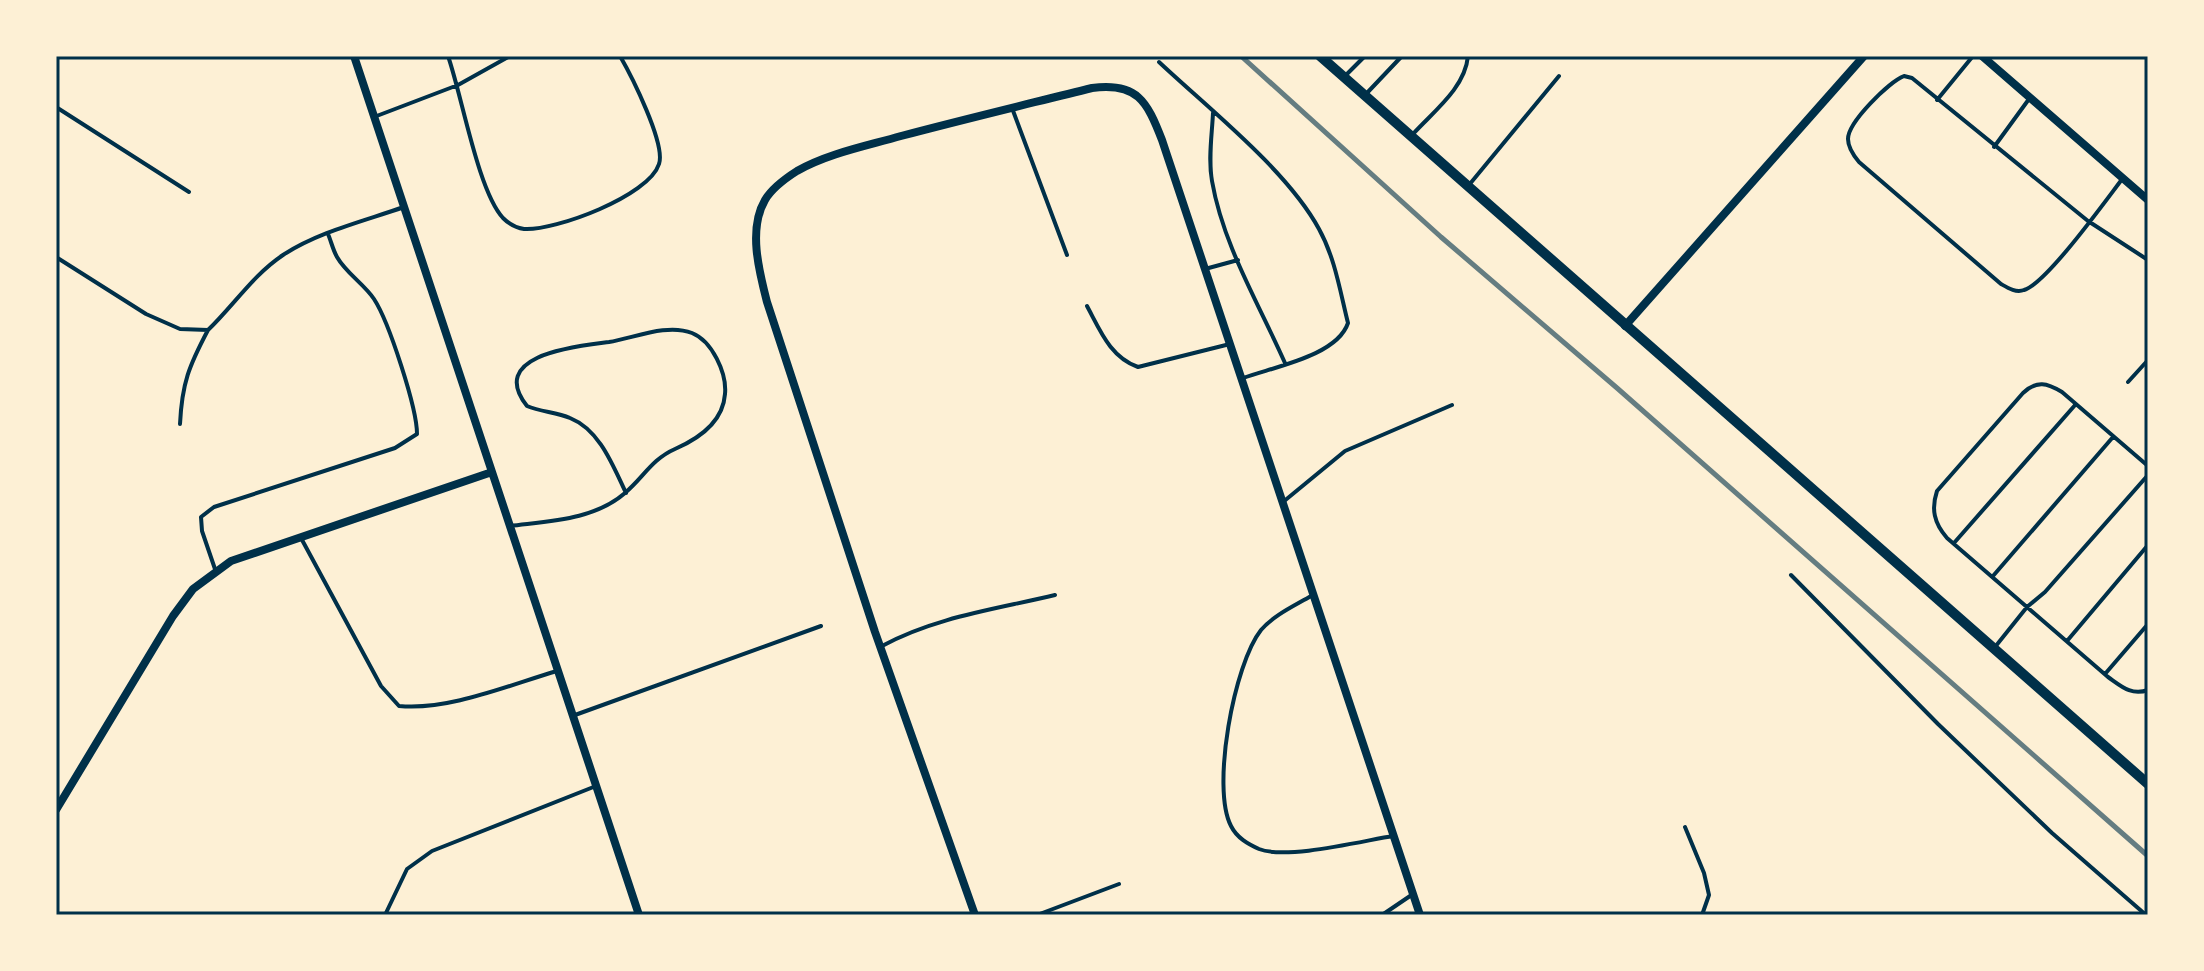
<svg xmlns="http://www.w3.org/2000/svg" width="2204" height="971" font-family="'Nunito Sans',sans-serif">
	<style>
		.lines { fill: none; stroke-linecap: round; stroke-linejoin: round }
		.service { stroke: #003049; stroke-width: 4 }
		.minor { stroke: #003049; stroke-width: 8 }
		.tertiary { stroke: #003049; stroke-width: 10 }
		.rail { stroke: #657d81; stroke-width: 5 }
		.neatline { fill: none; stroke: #003049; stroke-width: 3 }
	</style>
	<rect width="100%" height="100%" fill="#fdf0d5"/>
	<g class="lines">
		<path class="service" d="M448,56C462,96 478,191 503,218C509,224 516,228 524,229C555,231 649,196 659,164C666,144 631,75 620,56
			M1159,62C1209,109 1287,170 1319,229C1335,258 1340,291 1348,323C1337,356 1273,367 1243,378
			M1344,77L1365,56
			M1366,94L1402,56
			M1937,100L1973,56
			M56,107L189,192
			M1012,108L1067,255
			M1213,113C1212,135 1208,159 1212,181C1223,245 1259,304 1285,363
			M374,117L458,85L510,56
			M1413,134C1434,111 1465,88 1468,56
			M1994,147L2029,99
			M2123,178C2106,200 2046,284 2024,290C2016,293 2008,288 2001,284L1859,162C1854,156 1848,148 1848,139C1848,122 1889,82 1904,76L1912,78L2088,221L2148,260
			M1469,185L1559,76
			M56,257L146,314L180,329L208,330C234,305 253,275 283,255C318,232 364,221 404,207
			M1205,269L1238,260
			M1087,306C1100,330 1110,357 1138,367L1230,344
			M2128,382L2148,360
			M180,424C182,383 189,366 208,330
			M2148,466L2062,392C2047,383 2037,380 2023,393L1937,491C1931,509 1934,523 1947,538L2108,677C2121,686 2131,696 2148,690
			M1283,502L1345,451L1452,405
			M510,526C549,521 594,520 625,493C643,478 652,459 675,449C698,439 723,422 725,394C727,373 712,341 692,333C667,323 634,338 609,342C579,346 486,354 527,406C541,412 556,412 570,418C600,430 613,466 626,493
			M301,538L381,686L399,706C448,711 509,685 557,671
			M1954,543L2076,404
			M216,572L202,531L201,517L214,507L395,448L417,434C417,408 389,322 374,299C364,284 346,273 337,257C333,250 331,241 328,234
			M1791,575L1938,724L2052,833L2146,915
			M1993,576L2113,437
			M1311,596C1294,606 1274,615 1261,630C1234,664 1211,788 1231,826C1237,838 1248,844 1259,849C1286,860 1362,841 1393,836
			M2067,641L2148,545
			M882,646C935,617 997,609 1055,595
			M1995,647L2027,607L2045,592L2148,475
			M2105,674L2148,624
			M575,715L821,626
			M1685,827L1704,873L1709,895L1702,915
			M385,915L407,869L432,851L596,786
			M1037,915L1119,884
			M1382,915L1413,894"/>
		<path class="minor" d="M354,56L639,915
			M1982,56L2148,200
			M1625,326L1864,56
			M56,810L173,616L193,589L231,561L492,472
			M975,915L875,632L767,302C759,271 748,229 765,200C772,188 786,178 797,171C829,153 867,146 901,136C965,119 1028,104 1092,88C1137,82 1147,101 1162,140L1420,915"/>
		<path class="tertiary" d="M1320,56L2148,784"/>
		<path class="rail" d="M1241,56L1441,237L1617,388L2148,856"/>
	</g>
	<rect width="2204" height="971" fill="none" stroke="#fdf0d5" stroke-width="116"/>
	<rect x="58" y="58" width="2088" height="855" class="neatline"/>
</svg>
